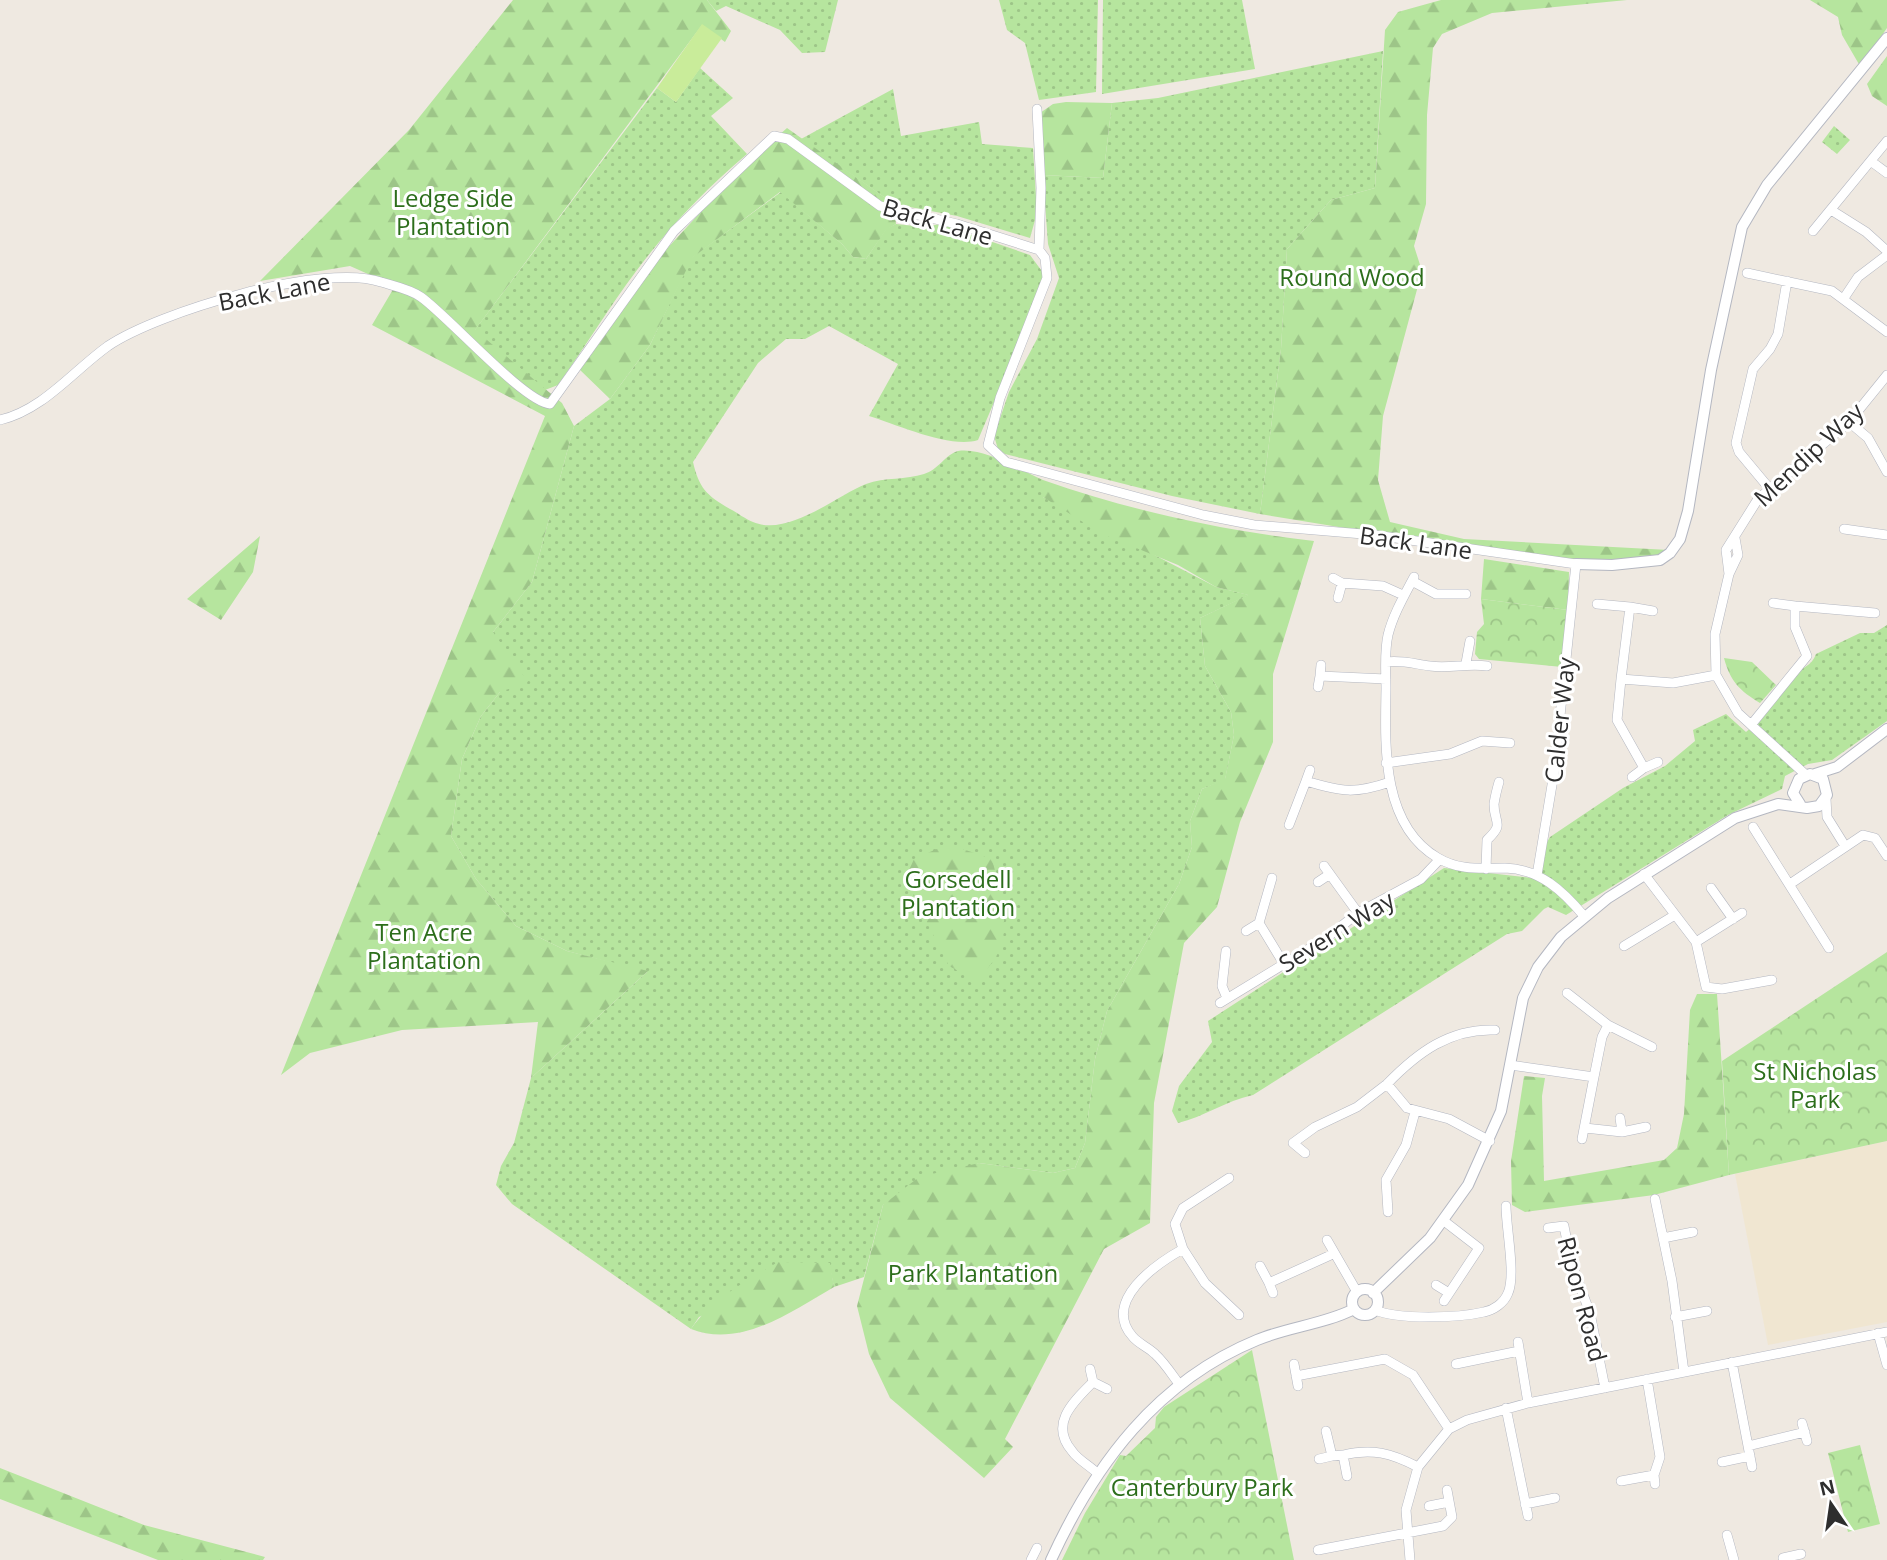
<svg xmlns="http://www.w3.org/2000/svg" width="1887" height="1560" font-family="'Open Sans',sans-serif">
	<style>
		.education { fill: #f0e6d1 }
		.grass { fill: url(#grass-dots) }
		.forest { fill: url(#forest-firs) }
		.park { fill: url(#park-crowns) }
		.pitch { fill: #c9ec9a }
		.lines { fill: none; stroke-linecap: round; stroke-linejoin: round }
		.minor-casing { stroke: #b4b7c1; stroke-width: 10 }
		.tertiary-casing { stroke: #b4b7c1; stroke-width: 12 }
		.minor { stroke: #fff; stroke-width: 9 }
		.tertiary { stroke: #fff; stroke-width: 10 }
		.labels { text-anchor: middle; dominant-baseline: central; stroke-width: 6; stroke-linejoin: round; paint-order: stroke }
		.park-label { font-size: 24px; fill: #2c6e1b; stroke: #fff }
		.street-label { font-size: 24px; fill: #2e2e2e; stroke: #fff }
	</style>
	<defs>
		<pattern id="grass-dots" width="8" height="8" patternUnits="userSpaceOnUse" patternTransform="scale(1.75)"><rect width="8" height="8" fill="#b6e59e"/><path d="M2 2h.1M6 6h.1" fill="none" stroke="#9dc588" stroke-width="1.8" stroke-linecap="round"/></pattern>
		<pattern id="forest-firs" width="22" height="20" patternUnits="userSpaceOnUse" patternTransform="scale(1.75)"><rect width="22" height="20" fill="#b6e59e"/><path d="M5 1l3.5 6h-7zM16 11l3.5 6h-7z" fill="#9dc588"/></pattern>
		<pattern id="park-crowns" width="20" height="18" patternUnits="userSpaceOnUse" patternTransform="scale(1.75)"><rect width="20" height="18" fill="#b6e59e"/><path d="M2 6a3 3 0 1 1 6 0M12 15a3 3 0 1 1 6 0" fill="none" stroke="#9dc588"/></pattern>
	</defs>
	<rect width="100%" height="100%" fill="#efe9e1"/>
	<path class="education" d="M1887,1141V1322L1768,1345L1735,1174Z"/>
	<path class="grass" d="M707,0H838L825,52L802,53L780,30L726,6L716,11Z
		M999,0H1098L1096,92L1039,100L1025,43L1007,30Z
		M1103,0H1242L1255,69L1102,94Z
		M1383,51L1375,188L1331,200L1287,249L1281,349L1260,514L1172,496L1005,454L998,449L994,436L1009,392L1037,339L1059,278L1048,244L1043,175L1103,178L1112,103L1158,98Z
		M700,68L733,98L711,116L747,154C706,189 669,227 637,270C609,307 585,347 558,385L545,390L474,331L657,88L676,102Z
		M893,89L901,136L979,122L982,144L1033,148L1037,213L1030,238L957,216L894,204L801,139Z
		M1834,126L1850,140L1837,154L1822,142Z
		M781,192L842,244L853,257L866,259L886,229L896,224L924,227L940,224L1030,255L1044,274V284L978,440C951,449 898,425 869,416L898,364L829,326L805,339H786L758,363L693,462C699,488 706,495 730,509C738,513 745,519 753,522C788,537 836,496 866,484C885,477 906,480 924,474C938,470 946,454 958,451C984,447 1020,470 1043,480V497L1216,587L1249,595L1200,618L1205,666L1231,712L1234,735L1225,780L1202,789L1190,821L1192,847L1179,884L1107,1011L1095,1059L1085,1143L1075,1168L1053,1173L979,1163L883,1205L864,1277L834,1287L829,1263L699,1317L691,1329L512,1204L496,1185L501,1166L514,1143L531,1078L647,972L567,951L516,926L476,879L451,836L462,759L481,716L500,692L493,632L532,582L574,426L610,399L650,345L691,258Z
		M1887,625V721L1832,760L1808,764L1785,776L1782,789L1728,815L1566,915L1548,907L1544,909L1522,931L1507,934L1253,1095C1225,1101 1204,1117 1178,1123L1172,1111L1179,1086L1212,1042L1208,1021L1444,868L1532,878L1536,860L1550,837L1623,788L1665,766L1695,741L1693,730L1726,714L1746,732C1766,716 1775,695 1792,676C1801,668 1812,666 1816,654L1860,633H1874Z"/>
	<path class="forest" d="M513,0H707L731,31L725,42L702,25L475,330L562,403L574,426L532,582L493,632L528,682L500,692L481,716L462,759L451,836L476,879L516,926L567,951L648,971L531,1078L538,1022L402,1030L310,1053L281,1075L545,416L372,325L395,286L350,266L260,281L409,130Z
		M1441,0H1627L1492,13L1442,34L1433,48L1427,115L1426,204L1414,246L1422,271L1383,416L1378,480L1390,522L1464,539L1669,550L1666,554L1606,562L1510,555L1260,514L1281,349L1287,249L1331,200L1375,188L1385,30L1398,12Z
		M1810,0H1887V28L1860,66L1842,35L1838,17Z
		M1887,56V106L1872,96L1867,84Z
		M1066,102L1112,103L1103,178L1043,175L1040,113L1053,104Z
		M787,128L894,204L896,224L886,230L866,259L853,257L842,244L780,192L692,258L650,345L610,399L579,369L648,269L738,172Z
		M1043,480C1132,511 1220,530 1314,541L1273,674V742L1240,822L1217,907L1184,943L1154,1103L1150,1223L1104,1249L1005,1439L1013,1447L984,1478L890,1398L869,1354L857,1306L883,1205L919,1177L979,1163L1053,1173L1075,1168L1085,1143L1095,1059L1107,1011L1179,884L1192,847L1190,821L1202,789L1225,779L1234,735L1231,712L1205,666L1200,618L1248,595L1216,587L1178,565L1102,534L1043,497Z
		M260,536L253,572L221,620L187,599Z
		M1484,559L1569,572L1568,610L1481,599Z
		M948,844L992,859C999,887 1012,925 998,953C993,963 984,972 977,981L949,966L905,879L914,859Z
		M1697,994H1717L1729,1175L1654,1195L1525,1212L1512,1205L1511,1161L1524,1076L1545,1078L1542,1096L1544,1181L1664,1160L1677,1148L1684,1114L1690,1010Z
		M778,1262L830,1263L834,1287C792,1311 741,1349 691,1329C712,1298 747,1281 778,1262Z
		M0,1468L144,1525L265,1557L263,1560H158L0,1499Z"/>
	<path class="park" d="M1481,599L1568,610L1562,667L1479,659L1475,654L1477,632L1484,624Z
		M1724,658L1752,662L1776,685L1760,703C1740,691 1730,681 1724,658Z
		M1887,952V1141L1729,1175L1722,1061Z
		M1252,1350L1294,1560H1062L1085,1513L1120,1455L1126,1456L1155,1428L1156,1417L1164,1407Z
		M1860,1445L1880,1524L1848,1532L1828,1453Z"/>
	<path class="pitch" d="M702,24L722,38L676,102L657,88Z"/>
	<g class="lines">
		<g class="minor-casing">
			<path id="minor" d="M1037,109L1041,188L1039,250
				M1872,162L1887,173
				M1831,210L1866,232L1887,251
				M1813,231L1887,141
				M1747,273L1832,291L1887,332
				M1844,298L1858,277L1887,255
				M0,420C43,410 73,371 108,346C158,312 324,262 381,282C394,286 410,289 421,297C449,317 524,402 550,404L674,231L774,136L788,139L880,206L957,224L1039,250L1045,258L1047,278L1000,398L988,445L1006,462L1203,515L1254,525L1375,535L1576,564L1554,773L1537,875
				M1849,422L1868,438L1887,472
				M1769,488L1739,452L1736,443L1753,369L1770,349L1778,334L1787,281
				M1844,529L1887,535
				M1729,574L1738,555L1735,538
				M1414,577C1404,596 1393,615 1388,635C1384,653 1386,671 1386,689C1385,745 1381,825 1438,858C1460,871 1481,868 1505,868C1540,869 1563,891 1584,916
				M1333,578L1342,583L1383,586L1403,595
				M1412,581L1436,594H1466
				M1338,598L1342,583
				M1597,604L1630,607
				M1795,606L1875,613
				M1653,611L1630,607L1621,679L1673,683L1716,675
				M1386,662C1403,660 1414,664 1430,666C1449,669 1467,663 1487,666
				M1466,663L1470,641
				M1321,665L1320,676L1386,679
				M1621,679L1617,720L1644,768L1658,762
				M1318,687L1320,676
				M1751,725L1807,656L1795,627V606L1773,603
				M1386,763L1450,754L1482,741L1510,743
				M1310,770L1306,781C1342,792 1355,794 1390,782
				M1806,775L1738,713L1716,675L1715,634L1729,574L1726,550L1758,499L1849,422L1887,375
				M1632,777L1644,768
				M1826,799L1827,817L1845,846
				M1289,825L1306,781
				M1753,827L1829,948
				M1324,866L1358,913
				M1486,869L1487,840C1505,823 1494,824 1494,804C1495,797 1497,789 1499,782
				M1644,874L1696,942L1706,987L1722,989L1772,980
				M1272,878L1259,923L1284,964
				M1318,882L1330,874
				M1790,884L1863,835L1875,838L1887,856
				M1711,888L1733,919
				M1246,931L1259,923
				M1696,942L1742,913
				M1624,946L1675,915
				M1226,951L1222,986L1227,998
				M1567,993L1608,1025L1602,1037L1594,1077
				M1220,1003L1325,939L1358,913L1421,879L1440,859
				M1608,1025L1652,1047
				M1510,1065L1594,1077L1582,1139
				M1387,1084C1417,1053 1450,1028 1495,1030
				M1620,1118L1622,1132
				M1585,1128L1622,1132L1646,1127
				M1305,1153L1293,1143L1315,1127L1357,1107L1387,1084L1407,1108L1449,1119L1490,1141
				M1655,1199L1672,1281L1684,1372
				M1388,1212L1386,1180L1406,1145L1415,1112
				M1444,1221L1479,1248L1444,1301
				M1548,1228L1564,1226L1571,1262L1590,1313L1605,1388
				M1663,1238L1693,1232
				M1327,1240L1357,1292
				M1183,1249L1205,1283L1239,1315
				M1260,1266L1269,1283L1333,1254
				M1269,1283L1273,1293
				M1436,1285L1449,1293
				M1375,1310C1399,1320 1458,1318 1484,1312C1494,1310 1504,1303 1508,1293C1516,1275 1506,1228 1506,1206
				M1675,1317L1707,1311
				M1878,1333L1887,1365
				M1518,1342L1528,1403
				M1732,1362L1752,1467
				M1294,1364L1298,1386
				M1456,1364L1519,1351
				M1090,1369L1093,1382
				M1296,1376L1385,1359L1413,1375L1449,1429
				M1647,1379L1660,1457L1654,1475L1655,1484
				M1179,1384C1171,1373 1164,1362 1155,1354C1148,1347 1139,1344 1133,1337C1101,1302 1156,1264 1183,1249L1175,1224L1183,1208L1229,1178
				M1506,1408L1528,1516
				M1802,1423L1807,1441
				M1326,1431L1332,1456L1343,1455L1347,1476
				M1748,1446L1805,1432
				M1343,1455C1372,1448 1391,1453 1418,1467
				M1319,1459L1332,1456
				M1722,1462L1750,1456
				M1097,1473C1089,1465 1078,1460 1072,1451C1049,1424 1073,1402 1093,1382L1107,1389
				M1621,1481L1654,1475
				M1525,1504L1555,1498
				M1429,1506L1449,1502
				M1727,1535L1734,1560
				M1318,1550L1443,1526L1452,1517L1447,1490
				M1783,1558L1801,1554
				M1031,1560L1037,1548
				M1410,1560L1406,1510L1418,1467L1449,1429L1467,1420L1528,1403L1887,1332"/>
		</g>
		<g class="tertiary-casing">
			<path id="tertiary" d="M1576,564L1612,565L1660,560L1670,553L1680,539L1688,511L1711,370L1742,227L1767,185L1887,38
				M1815,774L1837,767L1887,729
				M1352 1302a13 13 0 1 1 26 0a13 13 0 1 1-26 0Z
				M1373,1293L1430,1238L1468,1185L1501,1111L1523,998L1538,967L1561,937L1608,898L1735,818L1778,804L1807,808L1819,806L1827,795L1823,779L1810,774L1799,779L1793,793L1800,804
				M1051,1560C1095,1464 1157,1381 1257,1340C1288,1327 1325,1324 1354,1309"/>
		</g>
		<use href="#minor" class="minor"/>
		<use href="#tertiary" class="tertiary"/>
	</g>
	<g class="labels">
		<g class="park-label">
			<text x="453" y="197">Ledge Side<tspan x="453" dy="28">Plantation</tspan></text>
			<text x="1352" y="276">Round Wood</text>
			<text x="958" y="878">Gorsedell<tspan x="958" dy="28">Plantation</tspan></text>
			<text x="424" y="931">Ten Acre<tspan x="424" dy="28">Plantation</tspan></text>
			<text x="1815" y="1070">St Nicholas<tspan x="1815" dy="28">Park</tspan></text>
			<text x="973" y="1272">Park Plantation</text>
			<text x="1202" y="1486">Canterbury Park</text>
		</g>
		<g class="street-label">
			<text transform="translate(938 221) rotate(16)">Back Lane</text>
			<text transform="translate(274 291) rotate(-11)">Back Lane</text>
			<text transform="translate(1808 454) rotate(-43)">Mendip Way</text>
			<text transform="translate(1416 542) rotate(8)">Back Lane</text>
			<text transform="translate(1559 720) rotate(-84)">Calder Way</text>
			<text transform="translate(1336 931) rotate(-32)">Severn Way</text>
			<text transform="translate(1583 1299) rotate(75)">Ripon Road</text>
		</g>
	</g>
	<g transform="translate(1831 1504) rotate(347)" stroke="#ffffff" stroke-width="5" paint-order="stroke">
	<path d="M0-5L12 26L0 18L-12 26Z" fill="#2e2e2e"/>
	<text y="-10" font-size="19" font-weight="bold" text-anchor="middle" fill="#2e2e2e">N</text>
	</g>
</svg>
